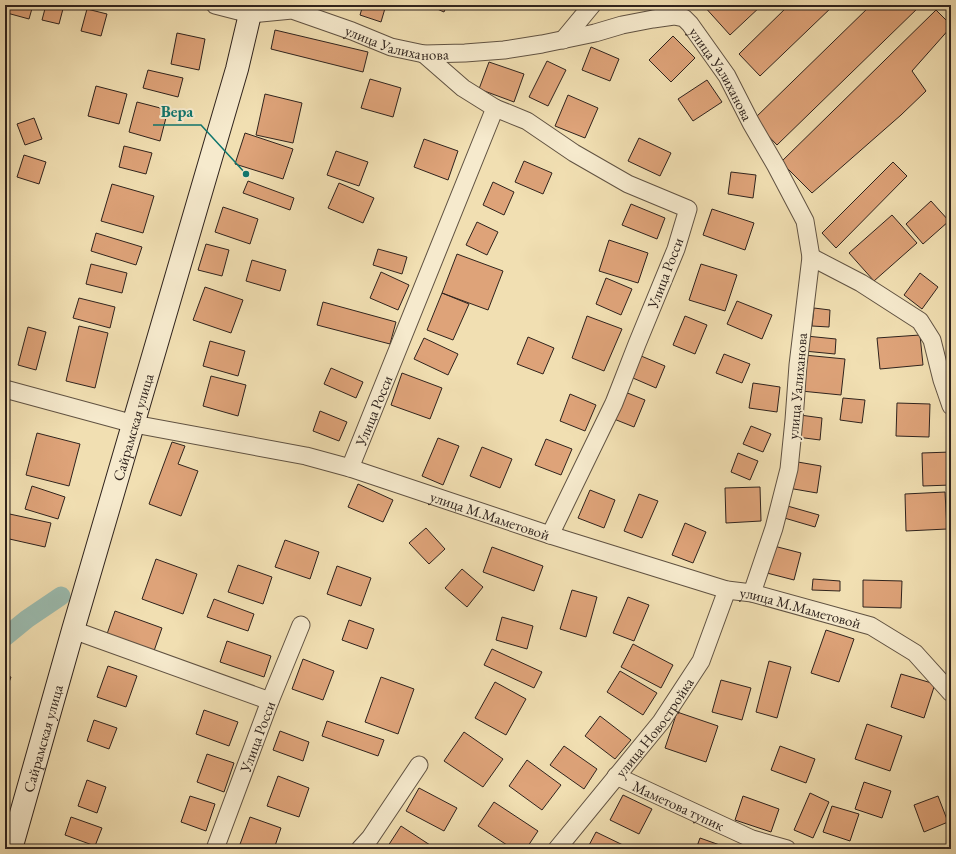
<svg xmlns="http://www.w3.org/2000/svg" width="956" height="854" font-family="'EB Garamond',serif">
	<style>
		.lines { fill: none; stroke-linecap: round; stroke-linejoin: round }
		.canal { stroke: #9bbcb0; stroke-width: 19 }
		.building { fill: #dea379; stroke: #2f231d }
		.lane-casing { stroke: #605242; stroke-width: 10 }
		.street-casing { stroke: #605242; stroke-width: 19 }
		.secondary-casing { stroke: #2f231d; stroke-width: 24 }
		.lane { stroke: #f6eacd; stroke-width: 8 }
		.street { stroke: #f6eacd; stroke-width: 17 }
		.secondary { stroke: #f6eacd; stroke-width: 22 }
		.labels { text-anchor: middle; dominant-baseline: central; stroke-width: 4; stroke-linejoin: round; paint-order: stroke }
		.street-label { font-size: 15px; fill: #2f231d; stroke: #f6eacd }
		.leader { fill: none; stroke: #0f766e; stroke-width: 1.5 }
		.callout-dot { fill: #0f766e; stroke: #f6eacd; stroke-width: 1.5 }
		.callout-label { font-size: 16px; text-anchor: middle; font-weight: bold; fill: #0f766e; stroke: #f6eacd; stroke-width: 4; stroke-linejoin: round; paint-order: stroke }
	</style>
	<rect width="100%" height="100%" fill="#f1dfb2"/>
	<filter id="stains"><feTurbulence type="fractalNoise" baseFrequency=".005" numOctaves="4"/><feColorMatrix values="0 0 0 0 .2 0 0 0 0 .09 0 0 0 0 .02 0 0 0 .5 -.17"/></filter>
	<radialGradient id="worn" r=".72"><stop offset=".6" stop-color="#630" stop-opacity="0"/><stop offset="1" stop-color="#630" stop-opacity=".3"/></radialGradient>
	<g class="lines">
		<path class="canal" d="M5,637L27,619L61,596"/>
	</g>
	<path class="building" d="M9,5H33L29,19L7,13Z
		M46,5H64L59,24L42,20Z
		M363,5H386L381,22L360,15Z
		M428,5H447L444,12Z
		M703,5H762L730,35Z
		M789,5H834L760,76L739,54Z
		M871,5H921L777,145L753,120Z
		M87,9L107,14L101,36L81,31Z
		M936,10L951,25V27L912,71L926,91L901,115L812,193L781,162Z
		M275,30L368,52L363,72L271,49Z
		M177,33L205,39L199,70L171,64Z
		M673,36L695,58L671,82L649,60Z
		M591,47L619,59L610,81L582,70Z
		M547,61L566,70L548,106L529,97Z
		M489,62L524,74L514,102L479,89Z
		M148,70L183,78L178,97L143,88Z
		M370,79L401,88L393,117L361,108Z
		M707,80L722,102L693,121L678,99Z
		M96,86L127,94L119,124L88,116Z
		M265,94L302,103L293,143L256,135Z
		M568,95L598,108L585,138L555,126Z
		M137,102L168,110L160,141L129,132Z
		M34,118L42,139L25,145L17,124Z
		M245,133L293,149L283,179L235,164Z
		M639,138L671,153L660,176L628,161Z
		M424,139L458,151L448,180L414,167Z
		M124,146L152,153L146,174L119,167Z
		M336,151L368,162L359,186L327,175Z
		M24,155L46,162L39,184L17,177Z
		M524,161L552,173L543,194L515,182Z
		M893,162L907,176L836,248L822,233Z
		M731,172L756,175L753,198L728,194Z
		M248,181L294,198L290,210L243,193Z
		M493,182L514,192L504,215L483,205Z
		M339,183L374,198L363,223L328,208Z
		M112,184L154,196L143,233L101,221Z
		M931,201L949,221L923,244L906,224Z
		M631,204L665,218L657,239L622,225Z
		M223,207L258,219L250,244L215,232Z
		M712,209L754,223L745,250L703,235Z
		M892,215L917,243L874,281L849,253Z
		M477,222L498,232L487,255L466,245Z
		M96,233L142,247L136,265L91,251Z
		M609,240L648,253L638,283L599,271Z
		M206,244L229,250L222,276L198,270Z
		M378,249L407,257L402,274L373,265Z
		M457,254L503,271L488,310L442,293Z
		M252,260L286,270L280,291L246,281Z
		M91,264L127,273L122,293L86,284Z
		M701,264L737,275L725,311L689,300Z
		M381,272L409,285L398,310L370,298Z
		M920,273L938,287L922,309L904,295Z
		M606,278L632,289L621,315L596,304Z
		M205,287L243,300L231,333L193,320Z
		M442,293L469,304L453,340L427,330Z
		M79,298L115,307L110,328L73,318Z
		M737,301L772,315L762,339L727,324Z
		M323,302L396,322L390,344L317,325Z
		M814,308L830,310L829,327L812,326Z
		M587,316L622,329L604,371L572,358Z
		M685,316L707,325L695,354L673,345Z
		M79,326L108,333L95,388L66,381Z
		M28,327L46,332L36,370L18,365Z
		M920,335L923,365L880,369L877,338Z
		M806,336L836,339L835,354L804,351Z
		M528,337L554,348L543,374L517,364Z
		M424,338L458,354L448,375L414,359Z
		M210,341L245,351L238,376L203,366Z
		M634,353L665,366L656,388L626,375Z
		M724,354L750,364L742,383L716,373Z
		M804,355L845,359L841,395L801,391Z
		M331,368L363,382L356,398L324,384Z
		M402,373L442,388L430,419L391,405Z
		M211,376L246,385L238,416L203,406Z
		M753,383L780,387L777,412L749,408Z
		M625,392L645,400L634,427L614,419Z
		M570,394L596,405L585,431L560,421Z
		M843,398L865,400L862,423L840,420Z
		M897,403L930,404L929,437L896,436Z
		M320,411L347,422L339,441L313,431Z
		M800,415L822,418L820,440L797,437Z
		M751,426L771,434L763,452L743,444Z
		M37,433L80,444L69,486L26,475Z
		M438,438L459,446L443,485L422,476Z
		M546,439L572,449L561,475L535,465Z
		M172,442L185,446L178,464L198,471L181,516L149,504Z
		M482,447L512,459L500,488L470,476Z
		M951,452V485L923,486L922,453Z
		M738,453L758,461L750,480L731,472Z
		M792,461L821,466L817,493L788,488Z
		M358,484L393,500L383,522L348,507Z
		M32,486L65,497L58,519L25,509Z
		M760,487L761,521L726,523L725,488Z
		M590,490L615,500L604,528L578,518Z
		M945,492L947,529L906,531L905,494Z
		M639,494L658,501L642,538L624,531Z
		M784,505L819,515L815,527L781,517Z
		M5,513L51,523L45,547L5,538Z
		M685,523L706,532L693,563L672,555Z
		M426,528L445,549L429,564L409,543Z
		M285,540L319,552L310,579L275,567Z
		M770,545L801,553L794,580L763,572Z
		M492,547L543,566L534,591L483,572Z
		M156,559L197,574L183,614L142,599Z
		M238,565L272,577L263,604L228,592Z
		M337,566L371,578L361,606L327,594Z
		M462,569L483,587L467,607L445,588Z
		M813,579L840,581V591L812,590Z
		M863,580L902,581L901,608L863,607Z
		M572,590L597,597L586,637L560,629Z
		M628,597L649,605L634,641L613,633Z
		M214,599L254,614L248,631L207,617Z
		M115,611L162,628L154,651L107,634Z
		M502,617L533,626L527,649L496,640Z
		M349,620L374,629L367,649L342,640Z
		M826,630L854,639L839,682L811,673Z
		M227,641L271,656L264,677L220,662Z
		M633,644L673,665L661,688L621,667Z
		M492,649L542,672L534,688L484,665Z
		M303,659L334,671L323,700L292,689Z
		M769,661L791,667L777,718L756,712Z
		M108,666L137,676L126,707L97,697Z
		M620,671L657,693L643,715L607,692Z
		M901,674L935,684L924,718L891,707Z
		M5,675L11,677L5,693Z
		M381,677L414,689L398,734L365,722Z
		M721,680L751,688L742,720L712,712Z
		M495,682L526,699L506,735L475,718Z
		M204,710L238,722L229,746L196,734Z
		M677,712L718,726L706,762L665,748Z
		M600,716L631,740L615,759L585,736Z
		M94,720L117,728L109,749L87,741Z
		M327,721L384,740L378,756L322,736Z
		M867,724L902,736L890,771L855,759Z
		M280,731L309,742L303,761L273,750Z
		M464,732L503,759L483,787L444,761Z
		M564,746L597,769L584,789L550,765Z
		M780,746L815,759L806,783L771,770Z
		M207,754L234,763L224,792L197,782Z
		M527,760L561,785L542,810L509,786Z
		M278,776L309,788L299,817L267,806Z
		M87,780L106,787L97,813L78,806Z
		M864,782L891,791L882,818L855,809Z
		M419,788L457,808L444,831L406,811Z
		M810,793L829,802L813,838L794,830Z
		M623,795L652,809L639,834L610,820Z
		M190,796L215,804L206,831L181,822Z
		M743,796L779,809L771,832L735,820Z
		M938,796L948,822L924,832L914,805Z
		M494,802L538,831L526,849H513L478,826Z
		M832,806L859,814L850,841L823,832Z
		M71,817L102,828L95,846L65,835Z
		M250,817L281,828L274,849H245L239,847Z
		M401,826L430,845L428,849H386Z
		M596,832L625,846L623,849H587Z
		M700,838L731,849H696Z"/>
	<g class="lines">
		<g class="lane-casing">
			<path id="lane" d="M298,9L312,5"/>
		</g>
		<g class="street-casing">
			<g id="street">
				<path id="s1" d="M215,5L250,14L292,10L352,31L391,47L424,54L465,53L504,50L542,44L595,33L622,25L653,19L674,16L684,18L690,24L727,76L751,123L776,166L805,221L811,257L798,365L794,420L789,469L774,528L752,593"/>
				<path d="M563,40L592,5"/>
				<path d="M495,108L527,121L574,153L628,184L688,209L676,249L637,344L614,403L550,535"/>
				<path d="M811,257L861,283L920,321L932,340L942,380L951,406"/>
				<path id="s2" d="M5,389L134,424L306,456L350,468L550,535L727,590L752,593L871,626L915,653L951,693"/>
				<path id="s3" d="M350,468L495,108L463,88L424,54"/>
				<path d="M73,630L270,701"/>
				<path id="s4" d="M616,776L752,839L787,849"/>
				<path id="s5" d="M215,849L270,701L301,625"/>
				<path d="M360,849L370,838L419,765"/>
				<path id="s6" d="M557,849L661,722L701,661L727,590"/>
			</g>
		</g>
		<g class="secondary-casing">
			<g id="secondary">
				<path id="s7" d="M11,849L73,630L237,69L250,14L252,5"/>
			</g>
		</g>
		<use href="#lane" class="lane"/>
		<use href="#street" class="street"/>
		<use href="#secondary" class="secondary"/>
	</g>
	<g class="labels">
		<g class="street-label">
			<text stroke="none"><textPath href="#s1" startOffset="189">улица Уалиханова</textPath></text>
			<text stroke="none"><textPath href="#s1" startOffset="549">улица Уалиханова</textPath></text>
			<text transform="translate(665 273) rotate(-69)">Улица Росси</text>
			<text transform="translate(797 386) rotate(-85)">улица Уалиханова</text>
			<text stroke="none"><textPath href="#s3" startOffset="62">Улица Росси</textPath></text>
			<text stroke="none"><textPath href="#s7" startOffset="439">Сайрамская улица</textPath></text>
			<text stroke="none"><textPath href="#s2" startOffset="502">улица М.Маметовой</textPath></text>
			<text stroke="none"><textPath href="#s2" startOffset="826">улица М.Маметовой</textPath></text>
			<text stroke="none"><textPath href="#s6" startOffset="156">улица Новостройка</textPath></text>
			<text stroke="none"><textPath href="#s5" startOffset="120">Улица Росси</textPath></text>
			<text stroke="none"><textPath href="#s7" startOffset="115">Сайрамская улица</textPath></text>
			<text stroke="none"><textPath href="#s4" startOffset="69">Маметова тупик</textPath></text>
		</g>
	</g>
	<path class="leader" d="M246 174L201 125H153"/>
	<circle class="callout-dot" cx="246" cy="174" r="4"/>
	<g class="callout-label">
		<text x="177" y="117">Вера</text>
	</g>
	<rect width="956" height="854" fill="none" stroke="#f1dfb2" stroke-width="20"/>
	<rect x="6" y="6" width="944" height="842" fill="none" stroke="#2f231d" stroke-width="2"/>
	<rect x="10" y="10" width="936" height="834" fill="none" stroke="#2f231d"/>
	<rect width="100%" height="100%" filter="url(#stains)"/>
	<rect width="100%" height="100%" fill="url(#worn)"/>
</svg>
